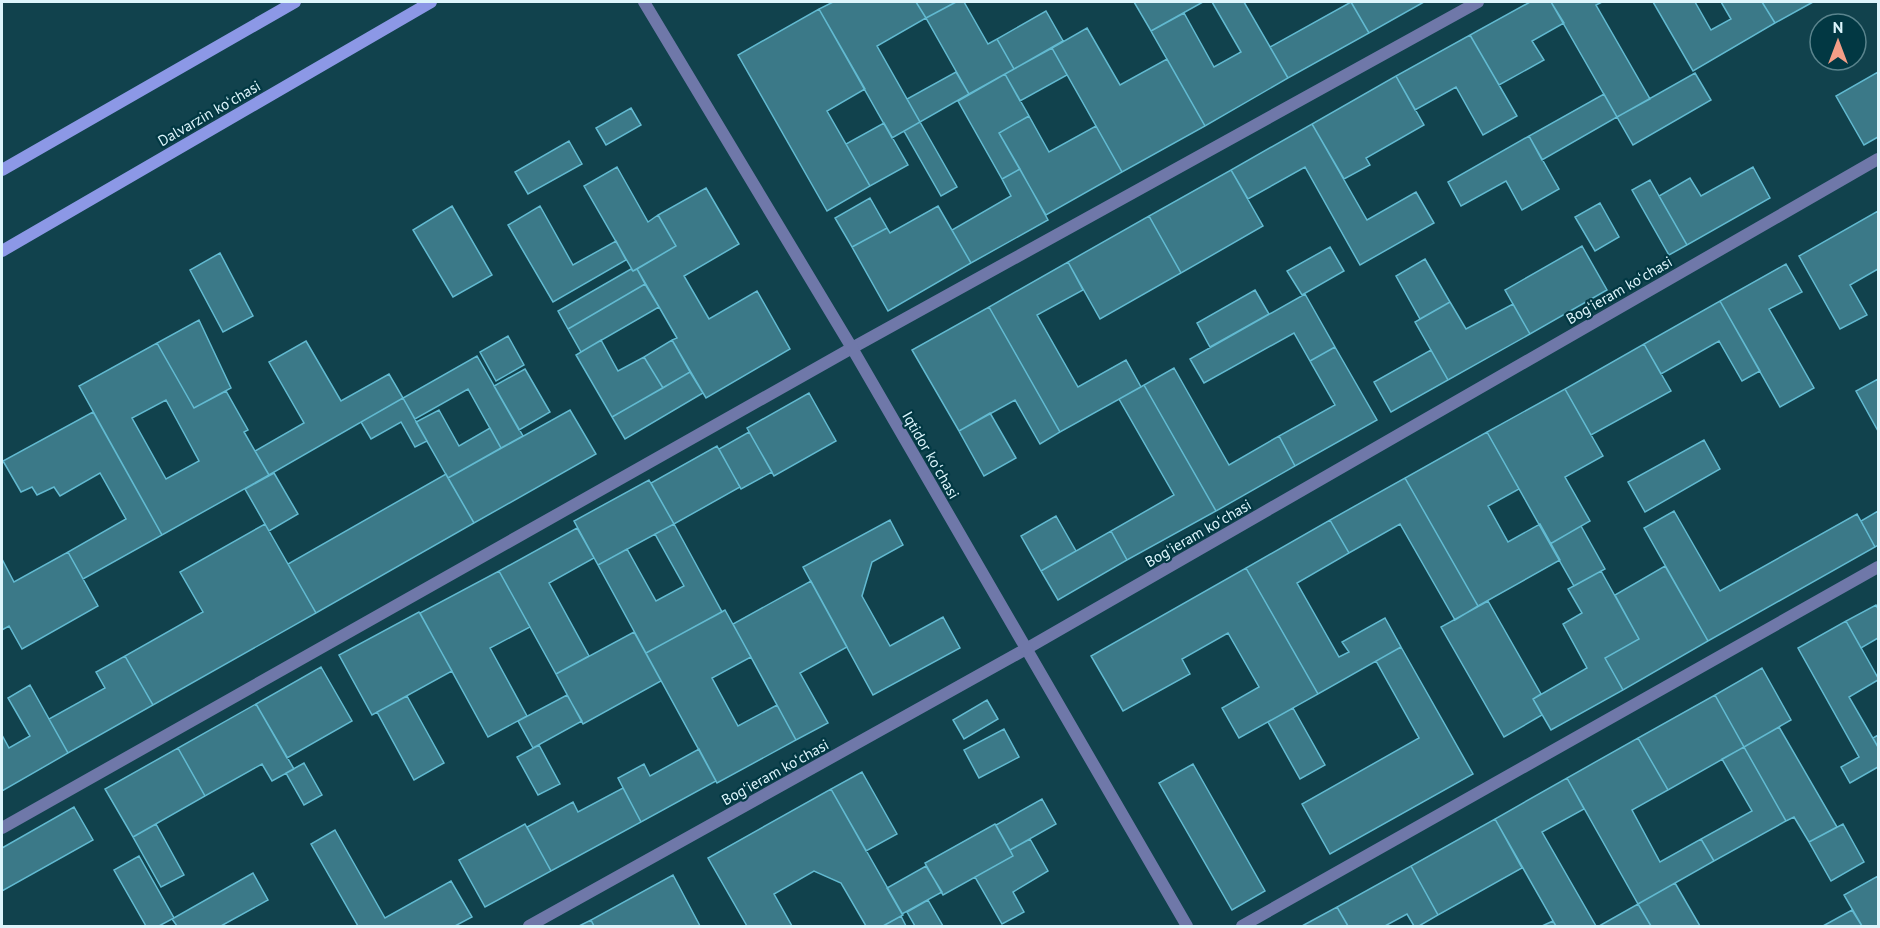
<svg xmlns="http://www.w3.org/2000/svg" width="1880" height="928" font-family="'PT Sans',sans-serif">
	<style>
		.building { fill: #3b7988; stroke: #62bad1; stroke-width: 1.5; fill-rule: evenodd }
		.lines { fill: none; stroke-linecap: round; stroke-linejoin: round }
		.minor { stroke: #6f78a9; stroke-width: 12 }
		.tertiary { stroke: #6f78a9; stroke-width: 12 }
		.secondary { stroke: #8c98e6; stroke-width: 12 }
		.labels { text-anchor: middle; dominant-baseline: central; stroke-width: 4.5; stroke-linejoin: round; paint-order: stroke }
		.street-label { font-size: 15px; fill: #ddf5fc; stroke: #023843 }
	</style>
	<rect width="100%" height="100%" fill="#11424d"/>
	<path class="building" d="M833,2H916L926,18L877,46L920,122L892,138L819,9Z
		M916,2H956L926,18Z
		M956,2H964L988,44L997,39L1014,69L969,94L926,18Z
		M1134,2H1203L1151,31Z
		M1212,2H1244L1288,78L1205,126L1151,31L1184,13L1214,67L1241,52Z
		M1351,2H1424L1369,33Z
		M1351,2L1369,33L1288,78L1270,47Z
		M1530,2H1551L1564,23L1532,41L1544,60L1499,85L1470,35Z
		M1551,2H1602L1596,5L1650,99L1617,117Z
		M1653,2H1695L1711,30L1731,19L1721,2H1762L1775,23L1693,71Z
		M1762,2H1813L1775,23Z
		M819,9L865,89L827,111L870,186L827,211L738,55Z
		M1046,11L1063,41L1014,69L997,39Z
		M1087,28L1120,85L1167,59L1205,126L1122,172L1052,48Z
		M1470,35L1517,116L1483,135L1456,87L1415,110L1396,76Z
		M1052,48L1067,75L1020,101L1005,74Z
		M956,72L969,94L920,122L907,99Z
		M1878,72V137L1864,145L1836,96Z
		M1695,73L1711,100L1633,145L1617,117Z
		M1005,74L1029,116L999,133L1020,169L1002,179L958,101Z
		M1396,76L1424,125L1366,158L1370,165L1344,179L1312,124Z
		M1604,94L1617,117L1542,160L1529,136Z
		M631,108L641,125L606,145L596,128Z
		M1029,116L1049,152L1096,126L1122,172L1046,215L999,133Z
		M920,122L957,187L941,196L904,131Z
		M884,123L908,165L870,186L846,144Z
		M1312,124L1367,220L1416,192L1434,223L1360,265L1305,167L1248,199L1231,170Z
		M1529,136L1559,189L1522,210L1506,181L1461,206L1448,182Z
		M569,141L582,164L528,194L515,172Z
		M617,167L648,222L658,215L676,246L633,271L584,186Z
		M1753,167L1770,198L1687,245L1659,196L1690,178L1701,196Z
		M1020,169L1048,220L971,263L952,230L1011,196L1002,179Z
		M1231,170L1263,226L1181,273L1149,216Z
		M1650,180L1687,245L1669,255L1632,190Z
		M706,188L739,244L684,276L709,319L757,291L790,349L706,398L672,340L677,338L637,269L676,246L658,215Z
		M870,198L887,228L852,247L835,218Z
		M1600,203L1619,237L1595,251L1575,217Z
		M452,206L492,275L453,297L413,230Z
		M540,206L573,265L616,241L626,260L553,302L508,225Z
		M938,206L971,263L888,311L852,247L887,228L890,233Z
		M1878,211V269L1850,285L1867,315L1840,329L1799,256Z
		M1149,216L1181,273L1100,319L1068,262Z
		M1582,246L1607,290L1530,334L1505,290Z
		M1330,247L1344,271L1302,295L1287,271Z
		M220,253L253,316L223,332L190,270Z
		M1425,259L1450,302L1420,319L1396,276Z
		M1068,262L1083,290L1037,315L1078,387L1126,360L1141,387L1060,432L989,307Z
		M1786,264L1802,292L1769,309L1814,388L1780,407L1720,301Z
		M631,269L633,271L637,269L645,284L568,329L558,311Z
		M645,284L659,307L581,352L568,329Z
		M1255,290L1269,314L1210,347L1197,323Z
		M1305,294L1335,347L1310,361L1294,333L1204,383L1190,359Z
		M1720,301L1760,371L1742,381L1719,341L1661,374L1644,344Z
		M1450,302L1466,329L1513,304L1530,334L1448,380L1415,322Z
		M989,307L1060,432L1040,444L1015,400L959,431L912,350Z
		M199,320L231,388L194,408L157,343Z
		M508,336L524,365L496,381L480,352Z
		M601,340L618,371L644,357L663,388L612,417L576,355Z
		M672,340L690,372L663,388L644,357Z
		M306,341L341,401L389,374L403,398L269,475L255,451L304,423L269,362Z
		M157,343L194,408L226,391L248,430L244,432L269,475L162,535L79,386ZM166,400L199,461L166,479L132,418Z
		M1644,344L1671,391L1591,435L1565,389Z
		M1335,347L1377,420L1295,466L1279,436L1335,405L1310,361Z
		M1431,350L1448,380L1391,412L1374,382Z
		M477,356L523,436L501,448L468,389L415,419L403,398Z
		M1174,368L1229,465L1279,436L1295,466L1216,511L1144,385Z
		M525,369L550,412L519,430L494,386Z
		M690,372L703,393L625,439L612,417Z
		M1878,379V431L1856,391Z
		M1144,385L1216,511L1127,560L1111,531L1174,495L1119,399Z
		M1565,389L1603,456L1565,477L1590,521L1550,544L1487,432Z
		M809,393L836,441L774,476L747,428Z
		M403,398L427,441L415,447L401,422L371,439L361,422Z
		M439,410L459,446L490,428L501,448L448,478L416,422Z
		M570,410L596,454L474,523L448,478Z
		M93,412L162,535L83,579L68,552L126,519L100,473L60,496L54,487L37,495L32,487L21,492L3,461Z
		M990,413L1016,458L984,476L959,431Z
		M749,432L772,472L741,489L719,449Z
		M1487,432L1519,489L1488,506L1508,542L1540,524L1560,560L1478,606L1405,478Z
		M1704,440L1720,469L1645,512L1628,482Z
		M717,446L740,487L674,524L651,483Z
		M274,473L298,514L269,531L245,489Z
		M446,474L474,523L316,613L288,564Z
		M1405,478L1478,606L1455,620L1400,524L1349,553L1330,520Z
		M649,480L674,524L598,565L574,521Z
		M1674,511L1720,591L1857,514L1875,547L1708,641L1644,528Z
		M1878,511V545L1875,547L1861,521Z
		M1056,516L1076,551L1041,571L1021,536Z
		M890,520L903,545L872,562L862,596L890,646L943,617L960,648L873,695L803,567Z
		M1330,520L1349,553L1297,583L1339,657L1349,652L1342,642L1385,618L1401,647L1318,694L1246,568Z
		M265,524L316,613L153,705L125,656L203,612L180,572Z
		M674,524L722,612L646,653L598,565L627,549L656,601L684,586L655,534Z
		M1581,526L1605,569L1574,586L1550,544Z
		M577,528L594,558L549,583L589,656L556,674L499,571Z
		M1111,531L1127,560L1058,600L1041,571Z
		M68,552L98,606L22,649L9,626L2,630V559L14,582Z
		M1665,566L1708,641L1623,690L1605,658L1639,639L1615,595Z
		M1246,568L1318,694L1239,738L1222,708L1259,687L1228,633L1182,659L1190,674L1123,711L1091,656Z
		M499,571L530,627L490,648L527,716L488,737L420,613Z
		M1601,571L1639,639L1605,658L1623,690L1551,730L1533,699L1587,668L1563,624L1582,613L1568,589Z
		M811,581L847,647L800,673L828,723L796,740L733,624Z
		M1488,601L1541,694L1533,699L1542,715L1504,737L1441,627Z
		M1876,605L1878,609V638L1861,648L1846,621Z
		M725,610L751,657L712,678L738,726L777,705L796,740L717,783L646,653Z
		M419,612L452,671L372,715L339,655Z
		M1846,621L1878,678V680L1849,697L1878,747V767L1850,783L1841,767L1859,757L1798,648Z
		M634,632L661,681L583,724L556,674Z
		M1401,647L1473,774L1330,854L1302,804L1419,738L1376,661Z
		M125,656L153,705L68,753L49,719L105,688L96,672Z
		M321,667L352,721L287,758L256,704Z
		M1762,668L1791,720L1744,747L1715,695Z
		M30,685L68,753L2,791V735L9,748L30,736L8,698Z
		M567,695L582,721L533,748L518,721Z
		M1715,695L1744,747L1668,790L1638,738Z
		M407,696L444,763L414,780L377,712Z
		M987,700L998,719L964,739L953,720Z
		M256,704L294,769L272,781L262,764L205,796L178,748Z
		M1293,708L1325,765L1300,779L1268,722Z
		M1779,727L1837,827L1809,842L1794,817L1786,821L1744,747Z
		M1004,729L1019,757L979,778L964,750Z
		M1878,735V747L1873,738Z
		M1638,738L1668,790L1632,810L1660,862L1701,839L1714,861L1638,904L1567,778Z
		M539,745L560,784L538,795L517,757Z
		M1744,747L1786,821L1714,861L1701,839L1752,811L1722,759Z
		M178,748L205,796L133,837L105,789Z
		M699,749L716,781L641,822L618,778L644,764L650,776Z
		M304,763L322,795L304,805L286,773Z
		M1193,764L1265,891L1232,910L1159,783Z
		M862,772L897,834L866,851L831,789Z
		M1567,778L1584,809L1542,832L1596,926H1556L1495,819Z
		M623,788L641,822L551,871L527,827L573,802L578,812Z
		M831,789L903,915L883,926H866L841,883L814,871L774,894L792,926H747L708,858Z
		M1042,799L1056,824L1010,850L996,825Z
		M74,807L93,840L2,891V848Z
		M1495,819L1522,868L1438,915L1411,866Z
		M156,824L184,875L161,887L133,837Z
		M525,824L551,871L485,907L459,860Z
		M995,824L1013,856L943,895L925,863Z
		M1843,824L1864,862L1831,881L1809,842Z
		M335,830L385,918L451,881L472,917L455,926H358L311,844Z
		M1030,839L1048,871L1013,892L1024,912L1002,924L975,877L1013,856L1010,850Z
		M139,856L174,918L159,926H146L114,870Z
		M926,866L942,892L902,914L887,888Z
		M1411,866L1438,915L1419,926H1414L1407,914L1385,926H1348L1337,907Z
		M253,873L268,900L221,926H177L172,919Z
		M673,875L700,926H594L591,920Z
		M1878,876V926H1862L1844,895Z
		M1675,883L1700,926H1651L1638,904Z
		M928,900L943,926H915L907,912Z
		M1638,904L1651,926H1599Z
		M1337,907L1348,926H1302Z
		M1852,910L1862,926H1823Z
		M901,916L906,926H883Z
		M591,920L594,926H579Z
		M1553,921L1556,926H1542Z"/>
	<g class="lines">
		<path class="minor" d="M2,828L852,348L1478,2
			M529,926L1026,649L1878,159
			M1242,926L1878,567"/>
		<path class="tertiary" d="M644,2L852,348L1187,926"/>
		<path class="secondary" d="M2,170L295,2
			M2,251L431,2"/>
	</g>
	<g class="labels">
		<g class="street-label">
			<text transform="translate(209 113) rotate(-30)">Dalvarzin koʻchasi</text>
			<text transform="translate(1619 290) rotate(-30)">Bogʻieram koʻchasi</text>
			<text transform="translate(931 455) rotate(60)">Iqtidor koʻchasi</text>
			<text transform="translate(1198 533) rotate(-30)">Bogʻieram koʻchasi</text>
			<text transform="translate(775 772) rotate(-29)">Bogʻieram koʻchasi</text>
		</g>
	</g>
	<rect width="1880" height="928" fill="none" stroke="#ddf5fc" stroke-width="6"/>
	<g transform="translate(1838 42)"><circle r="28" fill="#023843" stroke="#5a848d" stroke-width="1.5"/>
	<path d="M0-4.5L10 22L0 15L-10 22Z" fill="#f49e87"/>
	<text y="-9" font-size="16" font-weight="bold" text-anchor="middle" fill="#ddf5fc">N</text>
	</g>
</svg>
